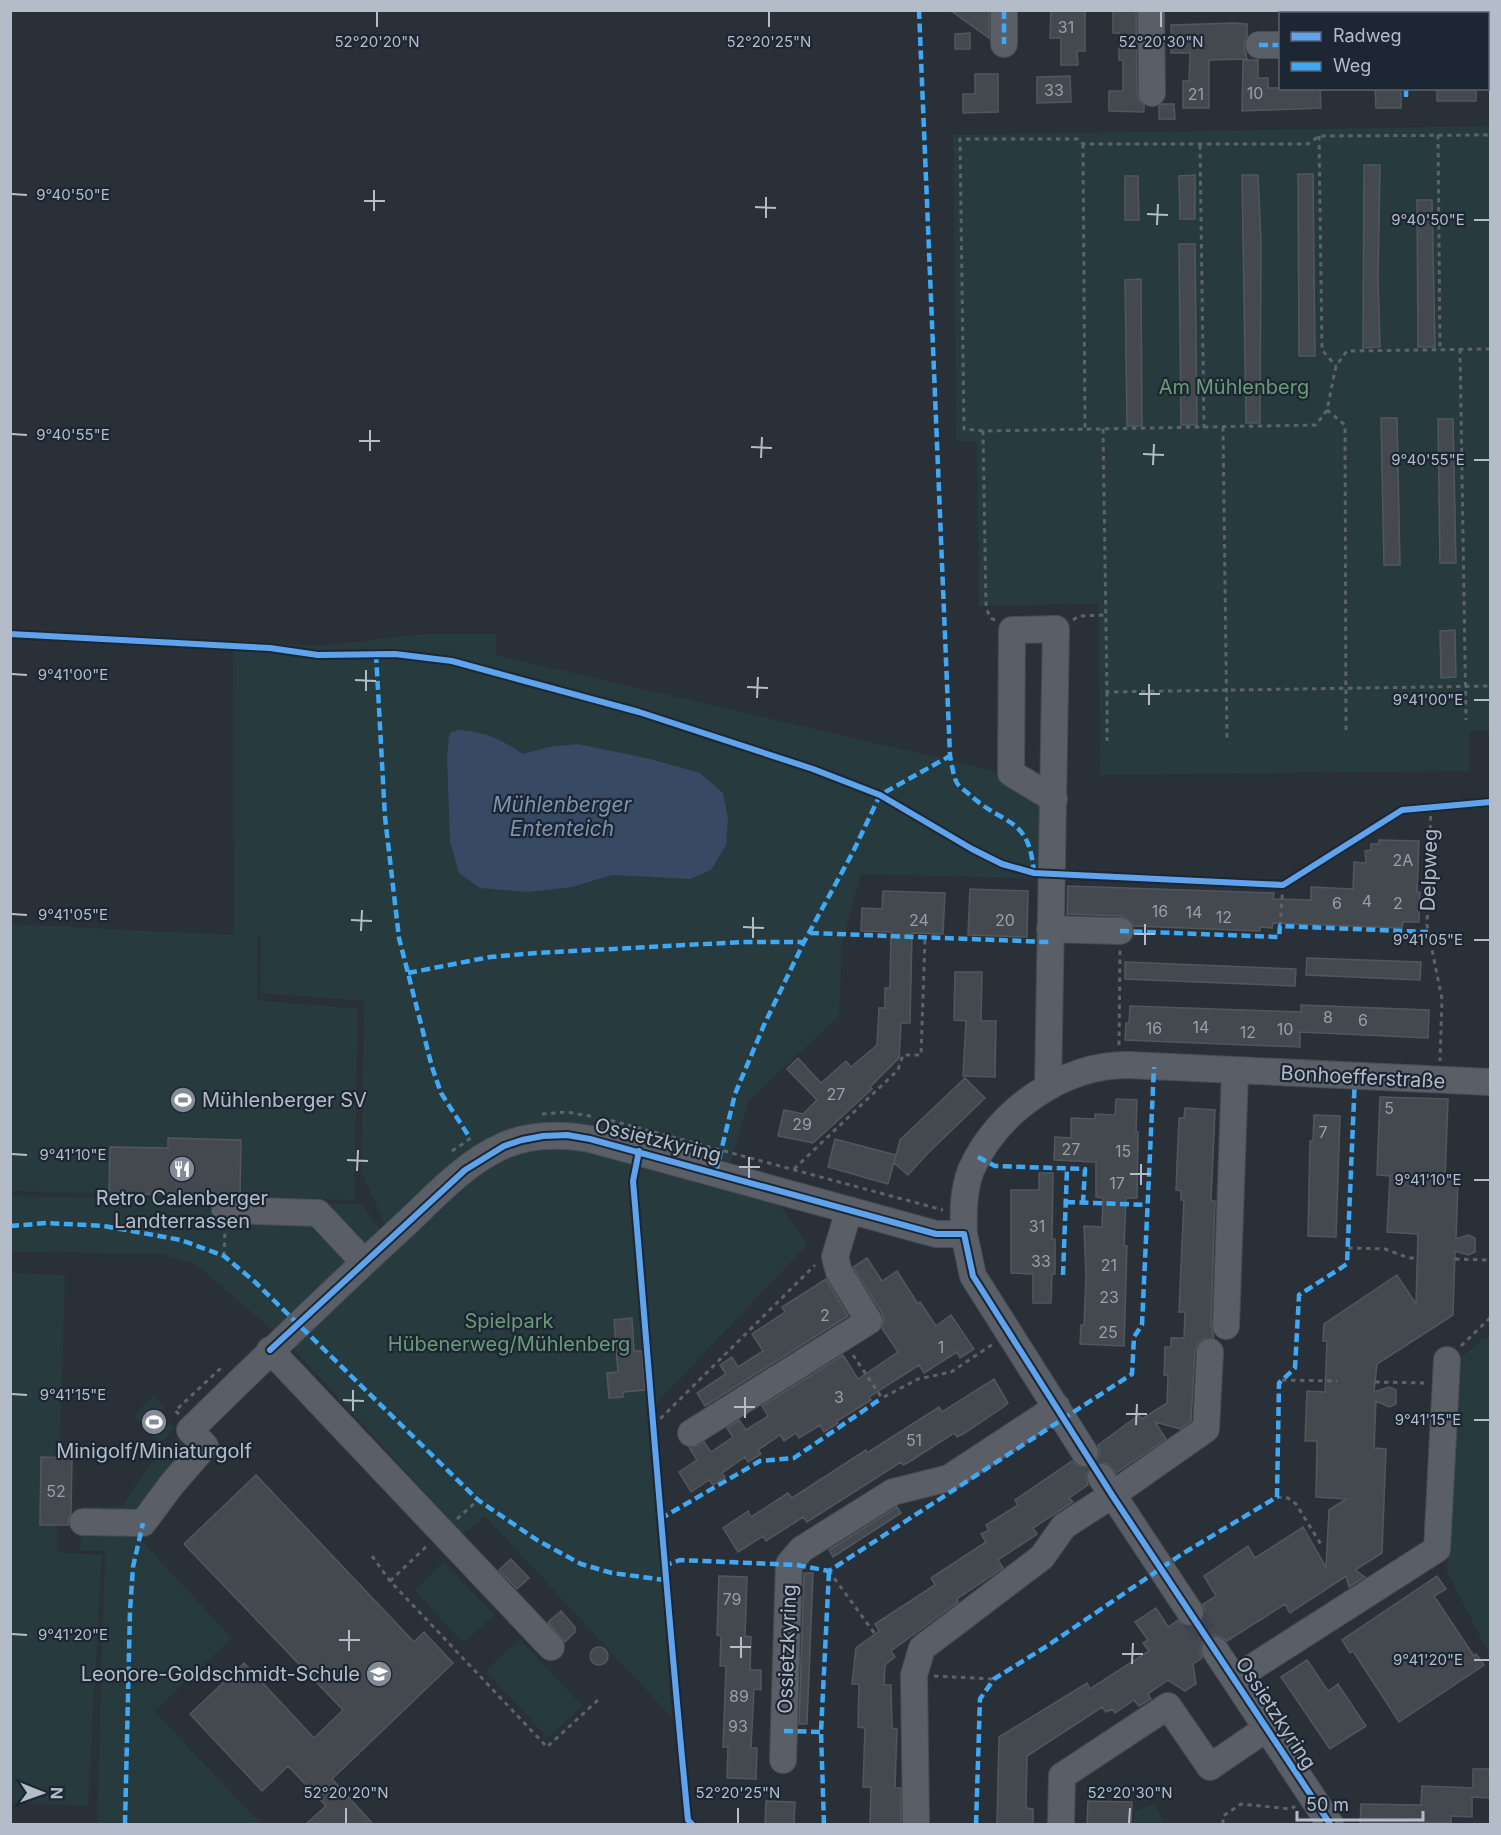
<svg xmlns="http://www.w3.org/2000/svg" width="1501" height="1835" font-family="Inter,sans-serif">
	<style>
		.green { fill: #273a3e }
		.water { fill: #384963 }
		.building { fill: #444950; stroke: #52575f; stroke-width: 1.5 }
		.lines { fill: none; stroke-linecap: round; stroke-linejoin: round }
		.minor-tunnel { stroke: #3f454e; stroke-width: 26; stroke-dasharray: 26 13; stroke-linecap: butt }
		.minor-casing { stroke: #484c53; stroke-width: 28 }
		.path { stroke: #5d636a; stroke-width: 3; stroke-dasharray: 4.5 4.5; stroke-linecap: butt }
		.minor { stroke: #5a5e66; stroke-width: 26 }
		.quiet { stroke: #3fa9f5; stroke-width: 4.5; stroke-dasharray: 9 4.5; stroke-linecap: butt }
		.cycleway-casing { stroke: #1d2633; stroke-width: 10 }
		.cycleway { stroke: #60a3ed; stroke-width: 6 }
		.ticks { fill: none; stroke: #b4bcc9; stroke-width: 2 }
		.labels { text-anchor: middle; dominant-baseline: central; stroke-width: 4.5; stroke-linejoin: round; paint-order: stroke }
		.number-label { font-size: 16px; fill: #989fab }
		.park-label { font-size: 20px; fill: #6b9a76; stroke: #1d2633 }
		.street-label { font-size: 20px; fill: #b4bcc9; stroke: #1d2633 }
		.poi-label { font-size: 20px; fill: #b4bcc9; stroke: #1d2633 }
		.water-label { font-size: 21px; font-style: italic; fill: #7c92b1; stroke: #1d2633 }
		.ticks-label { font-size: 15px; text-anchor: middle; fill: #b4bcc9; stroke: #1d2633; stroke-width: 4.5; stroke-linejoin: round; paint-order: stroke }
	</style>
	<rect width="100%" height="100%" fill="#2a3038"/>
	<path class="green" d="M1490,126V730L1469,731L1470,771L1100,775L1098,604L979,606L977,442L956,441L953,135Z
		M423,634H496V655L987,769L1004,775L1049,803L1046,879L861,874L842,943L839,1016L749,1100L729,1169L543,1127L387,1230L361,1171L364,1001L260,993L261,936H257V1000L358,1009L354,1200L11,1191V924L234,935L233,641L318,646Z
		M568,1144L779,1204L807,1245L649,1411L672,1718L485,1516L463,1534L288,1343L195,1264L161,1254L11,1252V1196L361,1204L393,1246L482,1168L520,1150Z
		M11,1273L65,1275L57,1552L102,1555L88,1806L11,1802Z
		M1490,1338V1656L1447,1572L1453,1365L1482,1339Z
		M153,1396L164,1407L159,1413L175,1429L160,1443L134,1416Z
		M182,1432L194,1446L135,1534L232,1638L154,1711L261,1824H97L105,1551H80L83,1506L121,1507L148,1468Z
		M444,1562L494,1615L464,1643L414,1590Z
		M520,1639L582,1706L548,1738L486,1671Z
		M1154,1804L1165,1824H1134L1135,1811Z"/>
	<path class="water" d="M459,730C486,732 500,739 523,754L549,747L577,744L646,758L700,773L723,793L728,818L726,845L711,870L690,879L612,875L572,887L528,892L480,888L459,873L450,841L447,756L449,736L451,732Z"/>
	<path class="building" d="M950,10H989V38Z
		M1051,10H1085V51H1077L1078,65H1061V38H1050Z
		M1113,10H1136L1137,93L1139,100L1144,105V112L1109,111V91H1123V60H1119V33H1113Z
		M1234,23L1247,24V36L1244,46L1247,59L1209,60V108H1183V81H1189L1190,53H1171V25Z
		M970,33V49H955V34Z
		M1243,60H1258V78H1268V88H1320L1321,108L1242,111Z
		M975,74H998V112L963,113V94H975Z
		M1070,76L1071,102L1037,103V77Z
		M1375,88H1401V108H1376Z
		M1437,88H1476V101H1437Z
		M1162,104H1174L1175,119H1159V106Z
		M1364,165H1380L1378,279L1380,347L1363,348Z
		M1298,174H1313L1315,356H1299Z
		M1195,175V219H1180L1179,176Z
		M1242,175H1258L1261,242L1260,423H1246Z
		M1125,176H1138L1139,220H1125Z
		M1417,200H1432L1435,347H1418Z
		M1179,244H1195L1197,425H1181Z
		M1141,279L1142,426H1127L1125,280Z
		M1381,418H1397L1400,565H1384Z
		M1438,419H1453L1456,563H1440Z
		M1455,630L1456,677L1441,678L1440,631Z
		M1379,840L1419,841L1417,892H1420L1419,922H1403L1402,928L1273,923L1272,928L1260,927V931L1134,926L1128,919L1121,916L1067,914L1068,886L1274,893L1273,899L1311,900V887L1353,889L1354,862L1366,863L1365,851L1371,850V844H1379Z
		M970,889L1028,891L1027,937L968,935Z
		M883,891L945,893L943,934L912,933L910,1023H901L899,1058L870,1087L872,1089L813,1143L778,1136L784,1110L803,1114L817,1100L787,1069L798,1058L821,1083L846,1061L851,1067L877,1045L879,1008H885V988H890L891,932L861,931L862,908L882,909Z
		M1307,958L1421,962L1420,980L1306,975Z
		M1125,962L1296,969L1295,986L1125,979Z
		M955,972H982L981,1021H996L995,1077L963,1076L966,1021L954,1020Z
		M1301,1005L1429,1010L1428,1038L1300,1032V1047L1125,1040L1126,1023H1129L1130,1006L1301,1012Z
		M965,1078L985,1098L927,1154L908,1175L894,1163L900,1140Z
		M1380,1097L1448,1099L1445,1178L1458,1179L1456,1239L1468,1235L1475,1238V1252L1468,1255L1455,1251L1453,1315L1377,1364L1374,1392L1389,1387L1396,1390V1404L1389,1407L1376,1401L1374,1448L1386,1449L1382,1553L1355,1570L1365,1577L1349,1587L1346,1576L1290,1613L1285,1604L1227,1641L1222,1637L1215,1635L1206,1638L1202,1643L1200,1650L1202,1658L1193,1664L1196,1684L1185,1691L1168,1680L1148,1694L1151,1699L1139,1706L1134,1700L1115,1713L1112,1709L1106,1712L1102,1707L1027,1756L1026,1808L1033,1809V1824H997L999,1737L1087,1683L1090,1689L1149,1651L1143,1643L1148,1640L1135,1622L1156,1608L1168,1627L1178,1620L1184,1626L1191,1627L1198,1625L1204,1618L1205,1611L1203,1604L1216,1596L1204,1576L1248,1546L1255,1558L1303,1527L1326,1567L1329,1510L1346,1499L1316,1497L1317,1441H1305L1307,1391L1325,1392L1327,1341H1323L1324,1324L1397,1275L1416,1304L1418,1234L1387,1232L1390,1176L1377,1175Z
		M1116,1099L1137,1100L1136,1132H1138L1137,1198H1126L1124,1246H1127L1124,1346L1080,1344L1081,1325H1084L1086,1275L1084,1226L1102,1227L1103,1198L1096,1197V1162L1054,1160L1055,1137L1071,1138V1118L1095,1119V1114L1115,1115Z
		M1185,1108L1215,1110L1211,1201H1215L1211,1325L1214,1338L1203,1339L1198,1343L1195,1351L1191,1421L1180,1429L1155,1422L1166,1439L1116,1473L1107,1463L1095,1464L1100,1453L1098,1445L1139,1415L1142,1419L1167,1403L1168,1375H1164L1165,1347H1171V1338H1184L1185,1312H1179L1184,1200H1181V1191L1176,1190L1179,1118H1184Z
		M1314,1115L1340,1116L1336,1237L1308,1236L1310,1141H1313Z
		M168,1138L241,1140L240,1195L109,1194L110,1147L168,1148Z
		M835,1139L896,1155L888,1184L828,1167Z
		M1039,1173H1053L1052,1239H1055V1274H1052L1051,1303H1033V1274L1011,1273V1190H1039Z
		M867,1258L882,1281L897,1271L918,1304L920,1302L936,1326L951,1315L974,1349L960,1358L957,1352L924,1373L919,1365L869,1397L871,1400L837,1421L838,1423L824,1432L820,1425L799,1438L796,1433L784,1441L780,1435L758,1450L761,1454L748,1462L745,1457L722,1473L725,1477L713,1485L709,1480L691,1492L679,1472L697,1460L689,1447L698,1446L704,1442L711,1452L733,1437L727,1428L739,1420L746,1430L768,1416L762,1406L843,1355L858,1379L898,1352L882,1328L884,1320L882,1313L853,1267Z
		M826,1279L848,1316L705,1406L697,1393L726,1374L720,1365L732,1357L738,1367L763,1351L752,1334L785,1312L782,1307Z
		M632,1318L634,1351H642L645,1390L623,1392V1397L609,1398L607,1373L618,1372L614,1320Z
		M994,1379L1008,1403L1002,1408L963,1434L957,1437L954,1433L909,1462L903,1465L901,1462L807,1522L803,1517L766,1541L763,1536L738,1552L723,1528L748,1511L751,1517L788,1493L792,1498L866,1450L867,1453L939,1407L942,1412Z
		M41,1457L72,1458L71,1513L68,1521L69,1525H40Z
		M1072,1461L1079,1466H1091L1086,1477L1088,1485L1069,1498L1073,1502L1033,1528L1037,1534L998,1560L1003,1568L957,1599L958,1602L891,1651L895,1657L885,1665L884,1685H891L892,1728L897,1729L895,1788H901V1824H870L871,1787H863L865,1728L858,1727L859,1684H852L856,1648L879,1631L875,1624L935,1585L931,1578L986,1542L981,1534L989,1530L986,1525L1018,1505L1015,1500Z
		M256,1475L414,1642L424,1632L453,1663L332,1779L373,1824H306L326,1806L288,1766L262,1791L190,1714L244,1663L314,1738L343,1710L184,1544Z
		M897,1507L901,1513L833,1557L829,1550Z
		M511,1559L529,1578L517,1589L499,1570Z
		M804,1573H813L807,1724H799Z
		M719,1576L747,1577L745,1636L751,1637L750,1670H761V1690L754,1689L751,1748H757L756,1779L727,1778L728,1747H723L726,1666H720L721,1636L717,1635Z
		M1437,1576L1446,1589L1434,1596L1474,1656L1476,1654L1484,1665L1399,1722L1353,1651L1350,1653L1342,1640Z
		M561,1611L575,1627V1632L565,1642L548,1622Z
		M590 1656a9 9 0 1 1 18 0a9 9 0 1 1-18 0Z
		M1307,1660L1328,1691L1338,1684L1366,1726L1330,1749L1281,1677Z
		M1473,1769H1491V1798L1472,1797V1817L1451,1816V1823L1360,1824L1361,1804L1421,1805L1422,1786L1473,1788Z
		M766,1801L795,1802L794,1824H765Z
		M1088,1801L1132,1802L1131,1824H1087Z"/>
	<g class="lines">
		<path class="minor-tunnel" d="M1190,1612L1215,1650"/>
		<g class="minor-casing">
			<path id="minor" d="M1004,10V44
				M1151,10L1152,93
				M1321,14V10
				M1259,45H1280
				M1050,929L1120,931
				M1048,1087L1056,629L1012,630L1011,773L1054,799
				M225,1210L318,1213L364,1262
				M964,1234C963,1213 963,1190 971,1170C997,1111 1064,1064 1129,1065L1490,1082
				M1226,1326L1235,1071
				M270,1350L551,1647
				M691,1433L869,1321L839,1272L835,1257L849,1210
				M1101,1477L1190,1612
				M83,1522L143,1523L172,1484L205,1446L190,1430C259,1363 327,1296 398,1231C431,1201 463,1163 505,1145C532,1134 561,1134 590,1139L936,1234H964L973,1276L1085,1453
				M1215,1650L1330,1824
				M1234,1679L1437,1549L1447,1360
				M783,1760L789,1564L802,1549L893,1492L949,1478L1057,1407
				M916,1824L914,1675L922,1648L1042,1557L1064,1526L1112,1495L1206,1429L1210,1352
				M1061,1824L1062,1776L1168,1706L1210,1767L1267,1728"/>
		</g>
		<path class="path" d="M1438,135L1440,349
			M1319,136L1322,350L1336,366
			M1083,144L1085,429
			M1200,145L1204,428
			M1460,349L1466,720
			M1327,410L1345,425L1346,731
			M1223,427L1227,738
			M1103,429L1107,692L1490,686
			M983,431L964,429L960,139H1078L1083,144H1308L1319,136L1490,135
			M995,620L990,618L986,607L983,431L1316,425L1327,410L1336,366L1347,351L1490,349
			M1073,620L1079,616L1106,615
			M1107,692V741
			M1431,807L1427,925L1442,999L1440,1061
			M1280,926L1283,885
			M1119,1045L1120,950
			M542,1114L567,1112L595,1117
			M602,1118L943,1210
			M452,1151L474,1136
			M794,1169L898,1070L903,1055H921L925,938
			M1348,1248L1385,1249L1409,1258H1417
			M224,1256L225,1230
			M1455,1259L1490,1260
			M1461,1346L1490,1318
			M853,1355L882,1398L918,1379L951,1372L993,1344
			M1282,1380L1337,1381
			M1375,1382L1424,1383
			M179,1414L175,1411L222,1367
			M654,1425L815,1265
			M1277,1497L1288,1498L1296,1504L1322,1546
			M457,1519L478,1500
			M372,1556L390,1581L547,1747L598,1700
			M829,1571L875,1634
			M390,1581L428,1545
			M934,1676L994,1679
			M1223,1824V1816L1241,1804L1291,1809L1295,1806"/>
		<use href="#minor" class="minor"/>
		<path class="quiet" d="M919,10L950,756C952,764 953,776 957,783C960,788 967,792 971,796C1006,827 1029,816 1034,873
			M1004,10V44
			M1406,10V14
			M1321,14V10
			M1259,45H1280
			M1406,88V101
			M376,654L385,817L399,938L432,1067L441,1093L470,1138
			M1120,931L1279,937L1280,926L1428,932
			M810,933L1049,942
			M408,973L490,957L536,953L743,942H804
			M978,1157L995,1166L1085,1169L1083,1203
			M716,1172L735,1094L764,1025L804,942L853,852L880,795L950,756
			M1066,1202L1147,1205
			M10,1226L47,1223L104,1226L181,1240L224,1256L255,1282L478,1500L537,1540L581,1564L612,1573L665,1580
			M1063,1275L1067,1169
			M660,1519L760,1461L794,1458L882,1398
			M663,1566L680,1560L797,1565L829,1571L1132,1374L1134,1337L1142,1325L1154,1067
			M784,1731L821,1732
			M125,1824L130,1611L133,1567L143,1523
			M824,1824L821,1732L829,1571
			M976,1824L980,1699L994,1679L1047,1646L1182,1554L1277,1497L1279,1383L1295,1368L1299,1295L1347,1264L1355,1076"/>
		<g class="cycleway-casing">
			<path id="cycleway" d="M10,634L270,648L318,655L395,654L452,661L639,712L813,769L880,795L972,849L1002,864L1034,873L1283,885L1402,810L1490,802
				M639,1151L633,1181C651,1394 667,1607 688,1820L692,1824
				M270,1350L465,1170L504,1146L522,1140L543,1136L567,1135L590,1139L936,1234H964L973,1276L1112,1495L1330,1824"/>
		</g>
		<use href="#cycleway" class="cycleway"/>
	</g>
	<path class="ticks" d="M377,27V12M769,27V12M1161,27V12M12,194L27,195M364,201H385M755,207L776,208M374,211V190M1147,214L1168,215M766,218V197M1474,220H1489M1157,225L1158,204M12,434L27,435M359,441H380M751,447L772,448M370,451V430M1143,454L1164,455M761,458L762,437M1474,460H1489M1153,465L1154,444M12,674L27,675M355,680L376,681M747,687L768,688M366,691V670M1139,694H1160M757,698L758,677M1474,700H1489M1149,705V684M12,914L27,915M351,920L372,921M743,927L764,928M361,931L362,910M1134,934H1155M753,938V917M1474,940H1489M1145,945V924M12,1154L27,1155M347,1160L368,1161M739,1167H760M357,1171L358,1150M1130,1174H1151M749,1178V1157M1474,1180H1489M1141,1185V1164M12,1394L27,1395M343,1400L364,1401M734,1407H755M353,1411V1390M1126,1414H1147M745,1418V1397M1474,1420H1489M1136,1425L1137,1404M12,1634L27,1635M339,1640H360M730,1647H751M349,1651V1630M1122,1654H1143M741,1658V1637M1474,1660H1489M1132,1664L1133,1643M346,1823V1808M738,1823V1808M1129,1823L1130,1808"/>
	<defs>
		<g id="stadium-disc" transform="scale(1.35)"><circle r="9.5" fill="#848b96" stroke="#1d2633"/><path d="M0-5a6.5 5 0 1 0 0 10a6.5 5 0 1 0 0-10ZM-3.5-1.8h7v3.6h-7Z" fill="#fff"/></g>
		<g id="restaurant-disc" transform="scale(1.35)"><circle r="9.5" fill="#848b96" stroke="#1d2633"/><path d="M-5-6h1v4h1v-4h1v4h1v-4h1v5L-1.5 .5V6h-2V.5L-5-1ZM5-6V6H3V1.5H1.5Q1.5-4 5-6Z" fill="#fff"/></g>
		<g id="school-disc" transform="scale(1.35)"><circle r="9.5" fill="#848b96" stroke="#1d2633"/><path d="M0-5L7-2L0 1L-7-2ZM-4 1L0 2.5L4 1V4Q0 6-4 4Z" fill="#fff"/></g>
	</defs>
	<g fill-rule="evenodd">
		<use href="#stadium-disc" x="183" y="1100"/>
		<use href="#restaurant-disc" x="182" y="1169"/>
		<use href="#stadium-disc" x="154" y="1422"/>
		<use href="#school-disc" x="379" y="1674"/>
	</g>
	<g class="labels">
		<g class="number-label">
			<text x="1066" y="27">31</text>
			<text x="1054" y="90">33</text>
			<text x="1255" y="93">10</text>
			<text x="1196" y="94">21</text>
			<text x="1403" y="860">2A</text>
			<text x="1367" y="901">4</text>
			<text x="1337" y="903">6</text>
			<text x="1398" y="903">2</text>
			<text x="1160" y="911">16</text>
			<text x="1194" y="912">14</text>
			<text x="1224" y="917">12</text>
			<text x="919" y="920">24</text>
			<text x="1005" y="920">20</text>
			<text x="1328" y="1017">8</text>
			<text x="1363" y="1020">6</text>
			<text x="1201" y="1027">14</text>
			<text x="1154" y="1028">16</text>
			<text x="1285" y="1029">10</text>
			<text x="1248" y="1032">12</text>
			<text x="836" y="1094">27</text>
			<text x="1389" y="1108">5</text>
			<text x="802" y="1124">29</text>
			<text x="1323" y="1132">7</text>
			<text x="1071" y="1149">27</text>
			<text x="1123" y="1151">15</text>
			<text x="1117" y="1183">17</text>
			<text x="1037" y="1226">31</text>
			<text x="1041" y="1261">33</text>
			<text x="1109" y="1265">21</text>
			<text x="1109" y="1297">23</text>
			<text x="825" y="1315">2</text>
			<text x="1108" y="1332">25</text>
			<text x="941" y="1347">1</text>
			<text x="839" y="1397">3</text>
			<text x="914" y="1440">51</text>
			<text x="56" y="1491">52</text>
			<text x="732" y="1599">79</text>
			<text x="739" y="1696">89</text>
			<text x="738" y="1726">93</text>
		</g>
		<g class="park-label">
			<text x="1234" y="387">Am Mühlenberg</text>
			<text x="509" y="1321">Spielpark<tspan x="509" dy="23">Hübenerweg/Mühlenberg</tspan></text>
		</g>
		<g class="street-label">
			<text transform="translate(1429 870) rotate(-88)">Delpweg</text>
			<text transform="translate(1363 1077) rotate(3)">Bonhoefferstraße</text>
			<text transform="translate(658 1140) rotate(14)">Ossietzkyring</text>
			<text transform="translate(787 1649) rotate(-88)">Ossietzkyring</text>
			<text transform="translate(1276 1713) rotate(57)">Ossietzkyring</text>
		</g>
		<g class="poi-label">
			<text x="202" y="1100" text-anchor="start">Mühlenberger SV</text>
			<text x="182" y="1198">Retro Calenberger<tspan x="182" dy="23">Landterrassen</tspan></text>
			<text x="154" y="1451">Minigolf/Miniaturgolf</text>
			<text x="360" y="1674" text-anchor="end">Leonore-Goldschmidt-Schule</text>
		</g>
		<g class="water-label">
			<text x="562" y="804">Mühlenberger<tspan x="562" dy="24">Ententeich</tspan></text>
		</g>
	</g>
	<g class="ticks-label">
		<text x="377" y="47">52°20'20"N</text>
		<text x="769" y="47">52°20'25"N</text>
		<text x="1161" y="47">52°20'30"N</text>
		<text x="73" y="200">9°40'50"E</text>
		<text x="1428" y="225">9°40'50"E</text>
		<text x="73" y="440">9°40'55"E</text>
		<text x="1428" y="465">9°40'55"E</text>
		<text x="73" y="680">9°41'00"E</text>
		<text x="1428" y="705">9°41'00"E</text>
		<text x="73" y="920">9°41'05"E</text>
		<text x="1428" y="945">9°41'05"E</text>
		<text x="73" y="1160">9°41'10"E</text>
		<text x="1428" y="1185">9°41'10"E</text>
		<text x="73" y="1400">9°41'15"E</text>
		<text x="1428" y="1425">9°41'15"E</text>
		<text x="73" y="1640">9°41'20"E</text>
		<text x="1428" y="1665">9°41'20"E</text>
		<text x="346" y="1798">52°20'20"N</text>
		<text x="738" y="1798">52°20'25"N</text>
		<text x="1130" y="1798">52°20'30"N</text>
	</g>
	<rect width="1501" height="1835" fill="none" stroke="#b4bcc9" stroke-width="24"/>
	<rect x="1279" y="12" width="210" height="78" fill="#1d2633" stroke="#59626f" stroke-width="1.5"/>
	<rect x="1291" y="32" width="30" height="9" fill="#60a3ed" stroke="#59626f" stroke-width="1.5"/>
	<text x="1333" y="42" font-size="18" fill="#b4bcc9">Radweg</text>
	<rect x="1291" y="62" width="30" height="9" fill="#3fa9f5" stroke="#59626f" stroke-width="1.5"/>
	<text x="1333" y="72" font-size="18" fill="#b4bcc9">Weg</text>
	<g transform="translate(42 1793) rotate(91)" stroke="#1d2633" stroke-width="4.5" paint-order="stroke">
	<path d="M0-4.5L10 22L0 15L-10 22Z" fill="#b4bcc9"/>
	<text y="-9" font-size="16" font-weight="bold" text-anchor="middle" fill="#b4bcc9">N</text>
	</g>
	<path d="M1297 1811v9h126v-9" fill="none" stroke="#b4bcc9" stroke-width="3"/>
	<text x="1306" y="1811" font-size="18" fill="#b4bcc9" stroke="#1d2633" stroke-width="4.5" paint-order="stroke">50 m</text>
</svg>
